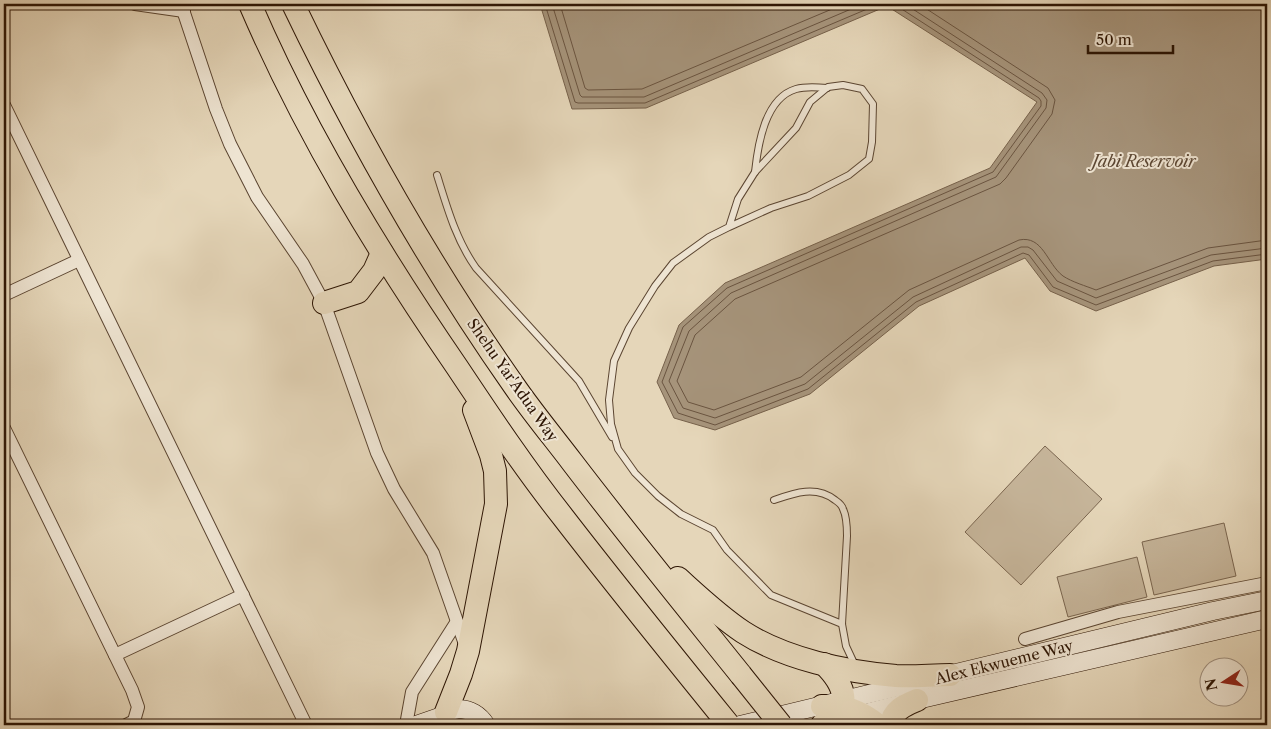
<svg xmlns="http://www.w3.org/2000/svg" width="1271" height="729" font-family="'Libre Caslon Text',serif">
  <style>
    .green { fill: #c6b59a; stroke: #7a654f }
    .water { fill: #a6947b; stroke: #76614b }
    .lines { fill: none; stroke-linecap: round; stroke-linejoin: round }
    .shore { stroke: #6a5440; stroke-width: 1 }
    .lane-casing { stroke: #5b4531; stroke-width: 8 }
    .street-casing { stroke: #5b4531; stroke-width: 14 }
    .secondary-casing { stroke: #2d1504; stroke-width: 19 }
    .highway-casing { stroke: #2d1504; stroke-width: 24 }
    .lane { stroke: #eee4d2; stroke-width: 6 }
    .street { stroke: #eee4d2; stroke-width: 12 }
    .secondary { stroke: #eee4d2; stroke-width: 18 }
    .highway { stroke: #e5d6b9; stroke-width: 22 }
    .highway-bridge-casing { stroke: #2d1504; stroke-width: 24; stroke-linecap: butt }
    .highway-bridge { stroke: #e5d6b9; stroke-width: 22 }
    .labels { text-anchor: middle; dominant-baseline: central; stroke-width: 4; stroke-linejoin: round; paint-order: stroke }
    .street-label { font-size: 15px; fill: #2d1504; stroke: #eee4d2 }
    .water-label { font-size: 16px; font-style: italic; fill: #5d4834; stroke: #eee4d2 }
  </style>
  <rect width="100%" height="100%" fill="#e5d6b9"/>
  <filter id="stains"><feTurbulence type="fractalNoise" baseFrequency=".004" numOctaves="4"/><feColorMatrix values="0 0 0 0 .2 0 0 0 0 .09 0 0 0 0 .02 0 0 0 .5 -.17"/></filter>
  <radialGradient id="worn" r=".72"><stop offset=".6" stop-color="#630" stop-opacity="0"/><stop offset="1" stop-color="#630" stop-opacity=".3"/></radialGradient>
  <g class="green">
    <path d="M1045,446L1102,499L1021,585L965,532Z"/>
    <path d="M1224,523L1236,576L1154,595L1142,542Z"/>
    <path d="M1137,557L1147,597L1068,617L1057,577Z"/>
  </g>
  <path class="water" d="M540,4H1267V259L1214,266L1096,311L1050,291L1025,258L919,306L810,394L715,430L674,418L657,382L679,325L725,283L990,168L1037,102L887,6L646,108L572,109Z"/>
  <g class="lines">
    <g class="shore">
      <path d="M545,4L575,102L578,103H645L879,4"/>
      <path d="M552,4L580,95L582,97H644L863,4"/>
      <path d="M560,4L585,88L588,90L642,89L844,4"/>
      <path d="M894,4L1039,98L1041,101V106L993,172L727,288L683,327L662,382L678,413L715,425L808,389L916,302L1023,253L1029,255L1053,287L1096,305L1213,261L1267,254"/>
      <path d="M905,4L1042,93L1047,100L1046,108L996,177L731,293L689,331L669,381L683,408L715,418L805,384L913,297L1021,247H1028L1033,250L1057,281L1096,298L1211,255L1267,248"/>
      <path d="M919,4L1048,88L1055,100L1052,114L1006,178L1000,184L735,299L695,335L677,381L688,402L714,410L801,377L909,290L1019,240C1043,235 1047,264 1063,276C1072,282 1086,286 1096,290L1208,248L1267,240"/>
    </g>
    <defs>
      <g id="lane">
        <path d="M755,172C758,144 765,98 796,89C806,86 817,87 827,88"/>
        <path d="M437,175C447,207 456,240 476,268L579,381L612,437"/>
        <path d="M729,227L738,199L755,172L796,128L810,102L828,87L843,85L862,89L873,104L872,142L869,159L849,175L808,196L771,208L729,227L709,237L673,263L655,286L629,328L614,361L609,400L611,424L618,449L635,473L658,496L681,514L713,530L727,550L771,595L842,624"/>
        <path d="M774,500C794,493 816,485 835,500C838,502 842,505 843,509C847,517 847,528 847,536L842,624L846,646L853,661V666"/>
      </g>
      <g id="street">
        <path d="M135,4L184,11"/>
        <path d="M181,4L216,109L230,144L257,197L303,264L324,303L377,453L394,489L433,553L466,647"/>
        <path d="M4,105L306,725"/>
        <path d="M4,295L79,260"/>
        <path d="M4,428L132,690L138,707L134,721L126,725"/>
        <path d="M1025,639L1118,612L1267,583"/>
        <path d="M115,655L243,595"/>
        <path d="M406,725L412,692L456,623"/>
      </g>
      <g id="secondary">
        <path d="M854,716L917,700L1267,619"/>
        <path d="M416,725L442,716"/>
        <path d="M435,725C447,704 473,704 486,725"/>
        <path d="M740,725L1213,611L1267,600"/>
      </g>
      <g id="highway">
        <path d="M250,4C305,132 378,252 457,367C491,418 525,469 563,517C617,587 673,656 729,725"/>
        <path d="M293,4C357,137 430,266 515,387C533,413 553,437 572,462C627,534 684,604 741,675"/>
        <path d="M324,303L358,292L374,271L382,253"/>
        <path d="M678,578C699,597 719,616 743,632C785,659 846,672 896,676C914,677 932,675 950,675"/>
        <path d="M822,706C845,705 861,711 878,725"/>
        <path d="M446,712L461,674L468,651L496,504L495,471L491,455L474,410"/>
        <path d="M822,725C855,710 845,685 824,664"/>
        <path d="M891,725C892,710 905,705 917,700"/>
      </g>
    </defs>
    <use href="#lane" class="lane-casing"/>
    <use href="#street" class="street-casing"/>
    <use href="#secondary" class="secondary-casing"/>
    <use href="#highway" class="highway-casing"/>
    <use href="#lane" class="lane"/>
    <use href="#street" class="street"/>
    <use href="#secondary" class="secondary"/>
    <use href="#highway" class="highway"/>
    <defs>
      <path id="highway-bridge" d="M741,675L781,725"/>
    </defs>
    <use href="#highway-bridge" class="highway-bridge-casing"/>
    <use href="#highway-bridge" class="highway-bridge"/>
  </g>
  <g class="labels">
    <g class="street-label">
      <text transform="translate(513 380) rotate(55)">Shehu Yar'Adua Way</text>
      <text transform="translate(1004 662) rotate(-14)">Alex Ekwueme Way</text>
    </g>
    <g class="water-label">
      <text x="1144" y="161">Jabi Reservoir</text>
    </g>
  </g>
  <rect width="1271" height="729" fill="none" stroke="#e5d6b9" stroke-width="20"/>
  <rect x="5" y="5" width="1261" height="719" fill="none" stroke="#2d1504" stroke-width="2.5"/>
  <rect x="10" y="10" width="1251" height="709" fill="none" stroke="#2d1504"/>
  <g transform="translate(1224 682) rotate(258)"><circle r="24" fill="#eee4d2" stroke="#a19180"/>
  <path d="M0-4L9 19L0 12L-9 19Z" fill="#8f2418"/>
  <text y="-8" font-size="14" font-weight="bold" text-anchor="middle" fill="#2d1504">N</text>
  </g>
  <path d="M1088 45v8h85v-8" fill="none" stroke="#2d1504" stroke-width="2.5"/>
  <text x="1096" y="45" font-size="15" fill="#2d1504" stroke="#eee4d2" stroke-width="4" paint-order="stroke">50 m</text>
  <rect width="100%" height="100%" filter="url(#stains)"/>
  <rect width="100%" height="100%" fill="url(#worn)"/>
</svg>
